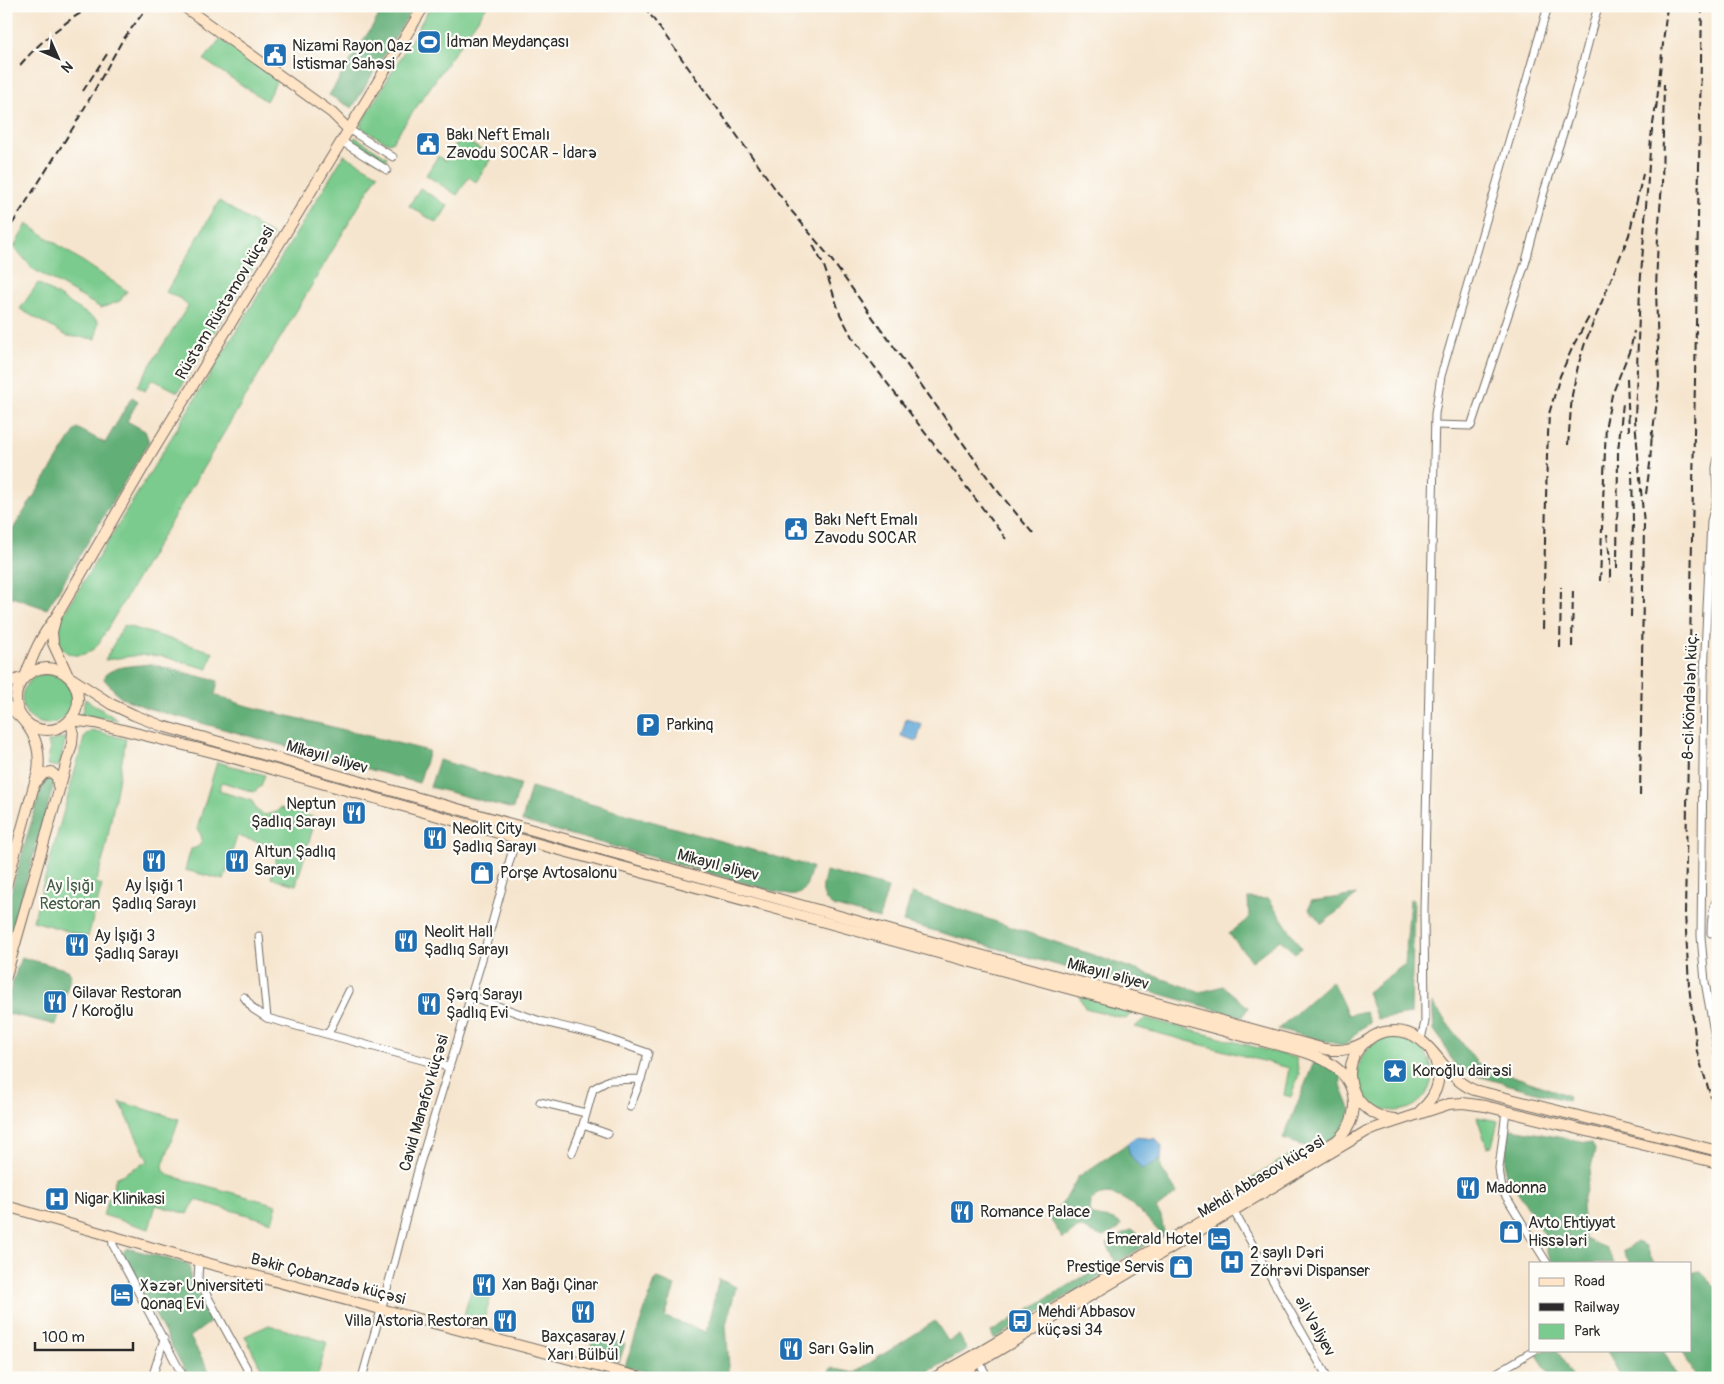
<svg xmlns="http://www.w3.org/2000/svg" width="1724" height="1384" font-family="Pangolin,sans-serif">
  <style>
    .green { fill: #7acb8d; stroke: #527b5c }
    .forest { fill: #63af78; stroke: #476d52 }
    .water { fill: #63a9d9; stroke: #476a82 }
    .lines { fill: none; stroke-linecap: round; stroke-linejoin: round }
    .street-casing { stroke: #726c64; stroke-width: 9 }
    .secondary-casing { stroke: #726c64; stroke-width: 12 }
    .street { stroke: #fff; stroke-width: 7 }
    .secondary { stroke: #ffe4c6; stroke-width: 10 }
    .rail { stroke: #2b2b2b; stroke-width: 2; stroke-dasharray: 8 4; stroke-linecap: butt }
    .labels { text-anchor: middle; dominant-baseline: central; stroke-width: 4.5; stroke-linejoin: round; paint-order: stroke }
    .poi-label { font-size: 16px; fill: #2b2b2b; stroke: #fdfcf7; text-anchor: start }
    .street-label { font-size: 16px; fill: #2b2b2b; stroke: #fdfcf7 }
    .park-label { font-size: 16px; fill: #435b48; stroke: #fdfcf7 }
  </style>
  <rect width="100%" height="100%" fill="#fdfcf7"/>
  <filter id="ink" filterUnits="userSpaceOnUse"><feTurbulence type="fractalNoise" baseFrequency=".02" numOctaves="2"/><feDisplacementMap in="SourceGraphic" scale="10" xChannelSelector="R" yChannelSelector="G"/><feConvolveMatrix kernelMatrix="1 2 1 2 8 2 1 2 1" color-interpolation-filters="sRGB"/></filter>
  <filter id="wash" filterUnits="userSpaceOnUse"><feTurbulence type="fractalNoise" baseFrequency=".0096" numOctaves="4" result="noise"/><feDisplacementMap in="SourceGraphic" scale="20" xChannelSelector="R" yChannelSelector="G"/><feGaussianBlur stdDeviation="1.12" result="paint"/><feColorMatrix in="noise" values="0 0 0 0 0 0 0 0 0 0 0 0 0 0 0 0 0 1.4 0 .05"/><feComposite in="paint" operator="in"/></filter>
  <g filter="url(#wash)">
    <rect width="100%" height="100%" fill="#f6e5ce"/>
    <g class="green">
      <path d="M431,6H487L392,142L388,143L361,128V124Z"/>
      <path d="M220,39L277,80L266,101L204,60Z"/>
      <path d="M355,137L387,157L383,164L351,145Z"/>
      <path d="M461,137L492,157L476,182L469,177L457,195L426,175L438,156L446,161Z"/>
      <path d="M344,155L378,174L97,646C86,657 67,660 60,644C57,637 59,627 60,620Z"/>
      <path d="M420,188L448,206L437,223L409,206Z"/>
      <path d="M219,201L273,235L178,392L152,379L145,391L137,386L188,306L181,299L166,292Z"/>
      <path d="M27,224L127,291L120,301L101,308L33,269L14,247Z"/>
      <path d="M38,283L98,321L96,339L67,336L20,309Z"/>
      <path d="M124,625L213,652L208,669L161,656L139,655L105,660Z"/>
      <circle cx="47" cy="699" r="25"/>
      <path d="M85,699L118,720L80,715L83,710Z"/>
      <path d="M92,730L126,739L105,852L96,883L102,885L88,937L33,921L85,735Z"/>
      <path d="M66,737L59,767L47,765L50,750L48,742Z"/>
      <path d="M217,762L265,775L261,786L254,792L222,782L219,791L252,801L256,810L265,815L276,812L280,808L316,818L296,885L271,878L279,848L237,836L224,880L185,870L191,849C203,847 205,838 197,829Z"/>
      <path d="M1079,996L1134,1011L1126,1019L1085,1008Z"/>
      <path d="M1145,1018L1296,1058L1299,1074L1291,1097L1284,1095L1289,1068L1135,1027Z"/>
      <circle cx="1395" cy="1074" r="37"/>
      <path d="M120,1102L179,1119L163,1165L164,1171L171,1176L277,1205L272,1222L196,1200L187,1214L156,1205L149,1229L103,1215L116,1178L148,1161Z"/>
      <path d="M1477,1117L1498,1121L1492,1146L1487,1147Z"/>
      <path d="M1289,1155L1301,1159L1248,1190L1253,1178Z"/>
      <path d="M471,1290L491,1296L484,1320L464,1315Z"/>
      <path d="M269,1325L327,1342L317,1378H266L245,1336Z"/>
    </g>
    <g class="forest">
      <path d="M385,6H414L352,108L329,95Z"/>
      <path d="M132,397L138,401L127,421L145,431L149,442L47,609L6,595V540L77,428L105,443Z"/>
      <path d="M150,664L218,681L215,695L244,705L429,751L419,783L147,708L120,697L104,679L105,675C116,665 135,666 150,664Z"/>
      <path d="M439,760L520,784L513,809L430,787Z"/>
      <path d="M47,778L53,779L54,784L6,951V909L43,782Z"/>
      <path d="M531,787L812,867C808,880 806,898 788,895L522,821Z"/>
      <path d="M826,871L888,888L879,919L833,906C818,896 823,886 826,871Z"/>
      <path d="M912,893L1201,992L1223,986L1248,1007L1243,1017L903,922Z"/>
      <path d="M1357,895L1322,924L1309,909L1311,901Z"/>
      <path d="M1248,898L1269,899L1301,948L1295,953L1280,940L1252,961L1229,934L1249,918Z"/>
      <path d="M1410,899L1414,900L1411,1014L1377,1019L1367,992L1405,964Z"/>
      <path d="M21,957L68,970L71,975L56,1025L6,1013V1003Z"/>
      <path d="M1332,981L1348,1015L1365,1011L1370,1023L1360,1029L1345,1046L1278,1029Z"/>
      <path d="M1432,1003L1477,1063L1569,1096L1568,1101L1463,1072L1454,1064L1442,1041L1434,1030Z"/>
      <path d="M1314,1062L1322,1063L1341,1075V1086L1351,1111L1343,1132L1317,1150L1283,1139Z"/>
      <path d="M1512,1129L1592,1143L1595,1150L1582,1206L1585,1239L1606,1248L1614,1263H1553L1545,1249L1551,1245L1516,1189L1505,1187L1507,1133Z"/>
      <path d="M1127,1144L1130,1155L1142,1170L1161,1159V1168L1177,1193L1156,1209L1161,1216L1165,1238C1150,1223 1125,1189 1101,1195C1098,1195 1094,1199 1091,1200L1090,1214C1103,1220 1110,1216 1121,1224L1119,1229L1103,1237L1079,1227L1063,1239L1049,1217L1065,1200L1078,1177Z"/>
      <path d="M1132,1229L1149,1243L1116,1263L1107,1244Z"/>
      <path d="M1637,1242L1646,1246L1654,1263H1630L1623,1251Z"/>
      <path d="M127,1248L190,1265V1277L213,1320L190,1337L213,1378H189L122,1253Z"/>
      <path d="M1101,1266L1105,1274L994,1339L991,1332Z"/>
      <path d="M1700,1271L1718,1289V1378H1697L1681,1350H1690V1273Z"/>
      <path d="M656,1278L675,1286L665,1317L706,1332L719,1279L736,1287L726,1325L729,1367L726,1378H667L625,1366Z"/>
      <path d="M935,1321L948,1341L959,1335L967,1350L917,1378H827L831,1368L854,1373Z"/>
      <path d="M594,1334L625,1344L619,1362L589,1352Z"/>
      <path d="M1544,1350H1557L1573,1378H1565L1564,1375L1552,1378L1537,1355Z"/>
      <path d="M1605,1350H1663L1678,1378H1621Z"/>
    </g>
    <g class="water">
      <path d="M906,719L922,724L917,741L901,736Z"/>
      <path d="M1135,1137L1156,1139L1162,1147L1161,1159L1142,1170L1130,1155L1127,1144Z"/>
    </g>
  </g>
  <g filter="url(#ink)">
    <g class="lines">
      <defs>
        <g id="street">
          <path d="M348,129L393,157"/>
          <path d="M341,141L387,170"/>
          <path d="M1435,425L1471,426L1526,261L1543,195L1569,115L1598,6"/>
          <path d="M1718,458L1716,468L1717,499L1711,521L1704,675L1701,936L1705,982L1718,1054"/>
          <path d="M1711,933C1711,920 1712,908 1718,897"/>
          <path d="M259,936L267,1018"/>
          <path d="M470,996L540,1021L594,1034L648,1053L641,1079L609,1080L593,1089L583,1125L572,1153"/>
          <path d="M244,997L253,1009L267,1018L448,1067"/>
          <path d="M328,1034L349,991"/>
          <path d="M1421,1039L1425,1022L1424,910L1435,414L1441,376L1548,6"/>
          <path d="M540,1102L586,1113"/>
          <path d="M630,1107L641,1079"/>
          <path d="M1506,1111L1499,1168L1502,1190L1547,1263"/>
          <path d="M583,1125L608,1134"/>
          <path d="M1233,1210L1328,1378"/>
          <path d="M112,1237L113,1245L184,1378"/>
          <path d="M199,1261L198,1279L252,1378"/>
          <path d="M977,1358L988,1378"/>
          <path d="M152,1378L164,1339"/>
          <path d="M362,1378L395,1260L418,1170L480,966L516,838"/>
          <path d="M1488,1378L1535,1350"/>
        </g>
        <g id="secondary">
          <path d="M183,6L332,113L348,129"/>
          <path d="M56,617L52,632L53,643L68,676L111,704L134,715L162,726L914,937L1325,1049C1342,1052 1353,1049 1368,1040"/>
          <circle cx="47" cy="699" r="31"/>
          <path d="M6,683L25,677C34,652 40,638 56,617L151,454L424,6"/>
          <path d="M6,705C29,722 42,742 38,771L6,886"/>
          <path d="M37,781L43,774L51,772L57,777L58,786"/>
          <path d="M6,976L72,744L73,731L70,720L95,723L212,752L516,838L1254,1039C1291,1049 1353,1055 1354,1104C1354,1120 1348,1131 1336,1141L975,1355L934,1378"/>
          <path d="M1420,1111C1441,1092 1443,1075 1431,1050"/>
          <path d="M1395,1119C1353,1117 1333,1066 1368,1040C1375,1034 1384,1031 1393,1031C1433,1030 1440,1077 1474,1090L1718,1151"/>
          <path d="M6,1206L199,1261L642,1378"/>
          <path d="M952,1378L1367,1131L1449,1104L1463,1103L1485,1106L1718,1163"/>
        </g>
      </defs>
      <use href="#street" class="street-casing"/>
      <use href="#secondary" class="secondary-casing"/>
      <use href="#street" class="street"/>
      <use href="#secondary" class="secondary"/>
      <g class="rail">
        <path d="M644,6L789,208L828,255L996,489L1034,535"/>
        <path d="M1702,6L1685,913L1689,986L1697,1052L1718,1120"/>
        <path d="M20,65C41,41 65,21 93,6"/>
        <path d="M83,91L109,51"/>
        <path d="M1656,110L1667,6"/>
        <path d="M6,234L76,123L122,41L146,9"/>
        <path d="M813,245L824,266L840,314L852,337L1006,539"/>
        <path d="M1627,378L1629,431"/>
        <path d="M1652,438L1659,385L1656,289L1658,236L1662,184L1664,84"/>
        <path d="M1568,445L1572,395L1578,366L1585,343L1629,235L1643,174"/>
        <path d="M1646,494L1650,464L1652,432"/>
        <path d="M1607,534L1610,559V582"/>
        <path d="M1617,568L1618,451L1623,403"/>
        <path d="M1600,581L1606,424L1612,395L1631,347L1634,331"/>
        <path d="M1631,617L1633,521L1632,471"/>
        <path d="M1543,629L1547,455L1549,414L1560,376L1574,344L1589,317"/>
        <path d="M1572,647L1573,587"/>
        <path d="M1560,648L1561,587"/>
        <path d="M1640,796L1644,525L1635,420L1640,289L1651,137L1656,105"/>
      </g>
    </g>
  </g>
  <defs>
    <symbol id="stadium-square" viewBox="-11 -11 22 22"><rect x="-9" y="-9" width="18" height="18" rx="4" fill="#1f6fb2" stroke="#fdfcf7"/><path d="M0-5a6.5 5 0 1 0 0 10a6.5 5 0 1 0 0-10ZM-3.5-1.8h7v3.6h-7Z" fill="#fff"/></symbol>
    <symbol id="civic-square" viewBox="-11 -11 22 22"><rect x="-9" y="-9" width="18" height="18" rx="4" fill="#1f6fb2" stroke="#fdfcf7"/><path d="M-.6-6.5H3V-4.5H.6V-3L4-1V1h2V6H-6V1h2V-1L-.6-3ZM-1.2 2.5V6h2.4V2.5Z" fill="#fff"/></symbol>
    <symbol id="parking-square" viewBox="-11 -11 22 22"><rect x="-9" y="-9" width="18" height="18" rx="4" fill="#1f6fb2" stroke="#fdfcf7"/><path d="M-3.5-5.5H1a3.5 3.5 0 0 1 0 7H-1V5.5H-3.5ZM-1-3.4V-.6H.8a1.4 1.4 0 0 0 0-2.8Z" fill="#fff"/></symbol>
    <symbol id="restaurant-square" viewBox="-11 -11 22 22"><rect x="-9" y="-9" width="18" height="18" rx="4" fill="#1f6fb2" stroke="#fdfcf7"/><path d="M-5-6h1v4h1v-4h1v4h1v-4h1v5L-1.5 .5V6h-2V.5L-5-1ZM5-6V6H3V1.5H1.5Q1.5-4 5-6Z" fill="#fff"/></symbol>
    <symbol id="shop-square" viewBox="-11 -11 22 22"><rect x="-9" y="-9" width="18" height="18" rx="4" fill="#1f6fb2" stroke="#fdfcf7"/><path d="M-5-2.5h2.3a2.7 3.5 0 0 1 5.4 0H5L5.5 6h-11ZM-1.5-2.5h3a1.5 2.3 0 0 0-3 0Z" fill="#fff"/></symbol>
    <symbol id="sight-square" viewBox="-11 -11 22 22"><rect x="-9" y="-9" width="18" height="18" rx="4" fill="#1f6fb2" stroke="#fdfcf7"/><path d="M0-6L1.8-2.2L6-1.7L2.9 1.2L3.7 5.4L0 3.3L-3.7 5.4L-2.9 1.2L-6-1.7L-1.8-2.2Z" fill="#fff"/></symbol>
    <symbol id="hospital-square" viewBox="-11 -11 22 22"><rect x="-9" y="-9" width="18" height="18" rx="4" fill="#1f6fb2" stroke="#fdfcf7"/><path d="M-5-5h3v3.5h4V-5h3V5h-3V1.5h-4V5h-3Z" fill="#fff"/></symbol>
    <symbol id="hotel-square" viewBox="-11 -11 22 22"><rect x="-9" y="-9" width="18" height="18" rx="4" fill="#1f6fb2" stroke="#fdfcf7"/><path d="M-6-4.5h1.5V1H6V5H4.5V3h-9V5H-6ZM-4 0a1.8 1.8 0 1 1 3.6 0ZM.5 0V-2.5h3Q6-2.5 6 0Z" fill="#fff"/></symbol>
    <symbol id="bus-square" viewBox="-11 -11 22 22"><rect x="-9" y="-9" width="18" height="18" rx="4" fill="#1f6fb2" stroke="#fdfcf7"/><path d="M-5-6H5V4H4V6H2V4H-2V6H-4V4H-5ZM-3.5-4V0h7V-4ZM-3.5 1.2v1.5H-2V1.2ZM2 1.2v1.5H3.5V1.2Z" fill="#fff"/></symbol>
  </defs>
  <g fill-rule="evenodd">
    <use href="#stadium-square" x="415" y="28" width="28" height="28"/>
    <use href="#civic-square" x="261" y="41" width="28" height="28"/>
    <use href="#civic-square" x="414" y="130" width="28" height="28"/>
    <use href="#civic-square" x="782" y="515" width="28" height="28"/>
    <use href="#parking-square" x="634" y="711" width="28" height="28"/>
    <use href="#restaurant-square" x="340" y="799" width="28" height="28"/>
    <use href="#restaurant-square" x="421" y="824" width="28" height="28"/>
    <use href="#restaurant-square" x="140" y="847" width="28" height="28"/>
    <use href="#restaurant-square" x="223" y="847" width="28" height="28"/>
    <use href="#shop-square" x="468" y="859" width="28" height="28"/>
    <use href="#restaurant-square" x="392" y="927" width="28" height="28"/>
    <use href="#restaurant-square" x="63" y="931" width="28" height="28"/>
    <use href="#restaurant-square" x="41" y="988" width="28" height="28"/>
    <use href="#restaurant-square" x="415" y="990" width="28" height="28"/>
    <use href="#sight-square" x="1381" y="1057" width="28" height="28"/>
    <use href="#restaurant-square" x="1454" y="1174" width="28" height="28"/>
    <use href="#hospital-square" x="43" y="1185" width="28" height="28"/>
    <use href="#restaurant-square" x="948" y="1198" width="28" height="28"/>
    <use href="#shop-square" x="1497" y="1218" width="28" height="28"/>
    <use href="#hotel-square" x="1205" y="1225" width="28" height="28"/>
    <use href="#hospital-square" x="1218" y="1248" width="28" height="28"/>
    <use href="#shop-square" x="1167" y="1253" width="28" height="28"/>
    <use href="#restaurant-square" x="470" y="1271" width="28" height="28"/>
    <use href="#hotel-square" x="108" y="1281" width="28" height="28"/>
    <use href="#restaurant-square" x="569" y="1298" width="28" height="28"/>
    <use href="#restaurant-square" x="491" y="1307" width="28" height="28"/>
    <use href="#bus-square" x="1006" y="1307" width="28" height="28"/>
    <use href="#restaurant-square" x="777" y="1335" width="28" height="28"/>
  </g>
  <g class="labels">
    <g class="poi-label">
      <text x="446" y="42">İdman Meydançası</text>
      <text x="292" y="46">Nizami Rayon Qaz<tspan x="292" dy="18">İstismar Sahəsi</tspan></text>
      <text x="446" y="135">Bakı Neft Emalı<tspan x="446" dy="18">Zavodu SOCAR - İdarə</tspan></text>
      <text x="814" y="520">Bakı Neft Emalı<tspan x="814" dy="18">Zavodu SOCAR</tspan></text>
      <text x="666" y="725">Parkinq</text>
      <text x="336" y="804" text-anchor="end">Neptun<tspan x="336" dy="18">Şadlıq Sarayı</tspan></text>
      <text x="452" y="829">Neolit City<tspan x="452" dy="18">Şadlıq Sarayı</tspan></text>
      <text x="254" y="852">Altun Şadlıq<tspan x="254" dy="18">Sarayı</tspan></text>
      <text x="500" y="873">Porşe Avtosalonu</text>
      <text x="154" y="886" text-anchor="middle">Ay İşığı 1<tspan x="154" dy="18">Şadlıq Sarayı</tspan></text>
      <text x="424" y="932">Neolit Hall<tspan x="424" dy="18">Şadlıq Sarayı</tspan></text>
      <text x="94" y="936">Ay İşığı 3<tspan x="94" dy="18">Şadlıq Sarayı</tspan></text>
      <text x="72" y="993">Gilavar Restoran<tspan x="72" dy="18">/ Koroğlu</tspan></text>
      <text x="446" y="995">Şərq Sarayı<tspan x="446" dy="18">Şadlıq Evi</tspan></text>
      <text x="1412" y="1071">Koroğlu dairəsi</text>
      <text x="1486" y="1188">Madonna</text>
      <text x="74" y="1199">Nigar Klinikasi</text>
      <text x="980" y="1212">Romance Palace</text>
      <text x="1528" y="1223">Avto Ehtiyyat<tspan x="1528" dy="18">Hissәlәri</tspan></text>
      <text x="1202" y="1239" text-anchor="end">Emerald Hotel</text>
      <text x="1250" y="1253">2 saylı Dəri<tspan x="1250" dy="18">Zöhrəvi Dispanser</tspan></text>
      <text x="1164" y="1267" text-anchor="end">Prestige Servis</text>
      <text x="502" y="1285">Xan Bağı Çinar</text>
      <text x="140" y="1286">Xəzər Universiteti<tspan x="140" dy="18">Qonaq Evi</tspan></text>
      <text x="1038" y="1312">Mehdi Abbasov<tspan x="1038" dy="18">küçəsi 34</tspan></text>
      <text x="488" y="1321" text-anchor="end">Villa Astoria Restoran</text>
      <text x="583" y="1337" text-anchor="middle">Baxçasaray /<tspan x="583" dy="18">Xarı Bülbül</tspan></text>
      <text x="808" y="1349">Sarı Gəlin</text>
    </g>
    <g class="street-label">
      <text transform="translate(225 303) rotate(-59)">Rüstəm Rüstəmov küçəsi</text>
      <text transform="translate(1690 696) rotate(-88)">8-ci Köndələn küç.</text>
      <text transform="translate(327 757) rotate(16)">Mikayıl Əliyev</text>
      <text transform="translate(718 865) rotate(15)">Mikayıl Əliyev</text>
      <text transform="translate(1108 974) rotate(15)">Mikayıl Əliyev</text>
      <text transform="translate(424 1103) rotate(-74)">Cavid Manafov küçəsi</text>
      <text transform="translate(1261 1177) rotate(-31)">Mehdi Abbasov küçəsi</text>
      <text transform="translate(328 1279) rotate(15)">Bəkir Çobanzadə küçəsi</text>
      <text transform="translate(1315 1326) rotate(61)">Əli Vəliyev</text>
    </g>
    <g class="park-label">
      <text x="70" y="886">Ay İşığı<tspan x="70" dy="18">Restoran</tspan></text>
    </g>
  </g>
  <rect width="1724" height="1384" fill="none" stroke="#fdfcf7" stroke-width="25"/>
  <rect x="1529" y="1262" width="162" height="90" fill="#fdfcf7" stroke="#a9a8a5"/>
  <rect x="1539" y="1278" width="25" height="8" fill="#ffe4c6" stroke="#a9a8a5"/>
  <text x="1574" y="1286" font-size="15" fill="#2b2b2b">Road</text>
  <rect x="1539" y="1303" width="25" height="8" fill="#2b2b2b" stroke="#a9a8a5"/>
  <text x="1574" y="1312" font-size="15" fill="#2b2b2b">Railway</text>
  <rect x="1539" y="1324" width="25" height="15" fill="#7acb8d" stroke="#a9a8a5"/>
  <text x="1574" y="1336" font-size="15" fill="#2b2b2b">Park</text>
  <g transform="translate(58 58) rotate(135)" stroke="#fdfcf7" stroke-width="4" paint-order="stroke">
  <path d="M0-4L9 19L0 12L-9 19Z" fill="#2b2b2b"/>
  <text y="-8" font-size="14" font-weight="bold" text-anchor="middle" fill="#2b2b2b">N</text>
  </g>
  <path d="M35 1342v8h98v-8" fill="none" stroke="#2b2b2b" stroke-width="2.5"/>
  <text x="42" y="1342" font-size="15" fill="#2b2b2b" stroke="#fdfcf7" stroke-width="4" paint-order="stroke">100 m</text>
</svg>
